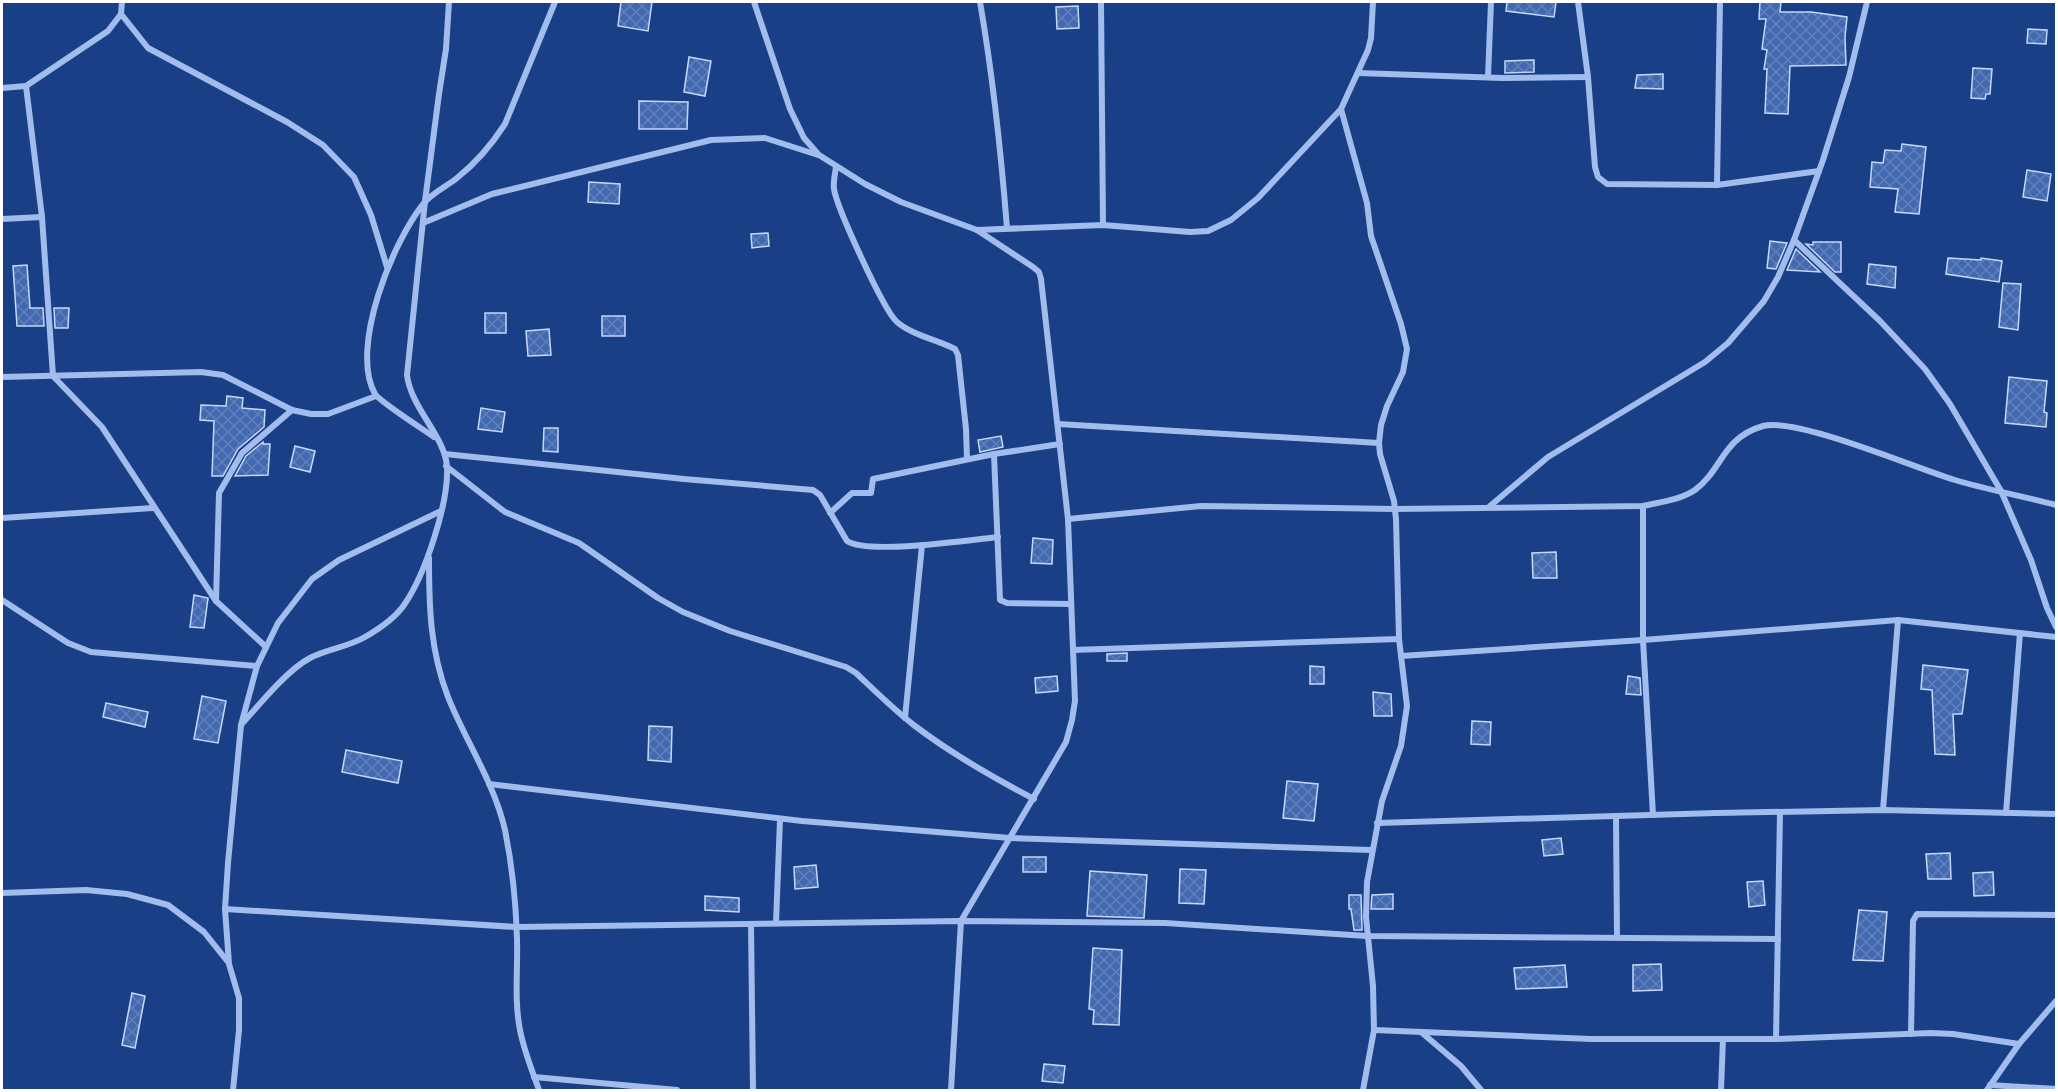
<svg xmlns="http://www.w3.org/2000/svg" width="2058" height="1092" font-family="Roboto,sans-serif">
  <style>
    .building { fill: url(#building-cross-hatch); stroke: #c6d8f9; stroke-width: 1.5 }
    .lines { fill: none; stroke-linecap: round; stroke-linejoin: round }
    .street { stroke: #a1bced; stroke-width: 6 }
  </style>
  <defs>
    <pattern id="building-cross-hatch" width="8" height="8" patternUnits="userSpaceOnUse" patternTransform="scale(1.5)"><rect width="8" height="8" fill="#4269b0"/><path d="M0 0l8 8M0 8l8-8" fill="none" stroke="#5e80bc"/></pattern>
  </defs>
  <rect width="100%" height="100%" fill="#193f87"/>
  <g class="building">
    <path d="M621,2H652L648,31L618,26Z"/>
    <path d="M1507,2H1556L1554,17L1506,11Z"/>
    <path d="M1760,2H1781L1780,12H1811L1847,17L1845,37L1846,65L1790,66L1788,114L1765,113L1767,69H1764L1767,50L1762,49L1766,19H1759Z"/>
    <path d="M1078,6L1079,28L1057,29L1056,7Z"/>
    <path d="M2028,29L2047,30L2046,44L2027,43Z"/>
    <path d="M689,57L711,61L705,96L684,92Z"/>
    <path d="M1534,60V72L1505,73V61Z"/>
    <path d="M1973,68L1992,69L1990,94H1986L1985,99L1971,98Z"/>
    <path d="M1663,74V89L1635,88L1637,75Z"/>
    <path d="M639,101L688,102L687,129H639Z"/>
    <path d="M1902,144L1926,147L1919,214L1895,212L1898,189L1870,187L1872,162L1883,163L1885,150L1901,151Z"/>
    <path d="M2027,170L2051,174L2047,201L2023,197Z"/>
    <path d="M589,182L620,184L619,204L588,202Z"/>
    <path d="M768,233L769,246L752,248L751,234Z"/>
    <path d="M1770,241L1787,243L1776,269L1767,268Z"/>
    <path d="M1813,242H1841V272H1835L1806,244L1813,245Z"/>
    <path d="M1796,249L1820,272L1787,270Z"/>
    <path d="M1948,258L1981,260V258L2002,261L1999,282L1946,274Z"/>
    <path d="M1869,264L1896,267L1895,288L1867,284Z"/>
    <path d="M27,265L30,308H43L44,326H17L13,266Z"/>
    <path d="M2003,283L2021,284L2018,330L1999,327Z"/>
    <path d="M54,308H69L68,328H55Z"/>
    <rect x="485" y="313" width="21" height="20"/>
    <rect x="602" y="316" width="23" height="20"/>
    <path d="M549,329L551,355L528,356L526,331Z"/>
    <path d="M2009,377L2047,381L2044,412L2047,413L2046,427L2005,423Z"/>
    <path d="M227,396L243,398L242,408L265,410L264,427L238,449L223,476H212L214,421L200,420L201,405L226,406Z"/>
    <path d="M481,408L505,412L502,432L478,429Z"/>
    <path d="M544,428H558V452L543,451Z"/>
    <path d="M1001,436L1003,447L980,452L978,440Z"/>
    <path d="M263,442V444H270L268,475L235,476L246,456Z"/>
    <path d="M295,446L315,451L310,472L290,467Z"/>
    <path d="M1033,538L1053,540L1052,564L1031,563Z"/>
    <path d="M1556,552L1557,578H1533L1532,553Z"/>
    <path d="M194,595L208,598L204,628L190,627Z"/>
    <path d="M1127,653V661H1107V654Z"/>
    <path d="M1923,665L1968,670L1962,714H1953L1955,755L1935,754L1932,690L1921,689Z"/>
    <path d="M1310,666L1324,667V684H1310Z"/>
    <path d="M1057,676L1058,691L1036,693L1035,678Z"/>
    <path d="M1628,676L1640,678L1641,695L1626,694Z"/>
    <path d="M1373,692L1391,694L1392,716H1374Z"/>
    <path d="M202,696L226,701L218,743L194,739Z"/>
    <path d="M106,703L148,712L145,727L103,717Z"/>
    <path d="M1472,721L1491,722L1490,745L1471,744Z"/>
    <path d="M649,726L672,727L671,762L648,760Z"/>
    <path d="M346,750L402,761L398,783L342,772Z"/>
    <path d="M1287,781L1318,784L1314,821L1283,818Z"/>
    <path d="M1561,838L1563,854L1544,856L1542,840Z"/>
    <path d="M1950,853L1951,879H1928L1926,854Z"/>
    <rect x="1023" y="857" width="23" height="15"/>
    <path d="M816,865L818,887L795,889L794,867Z"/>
    <path d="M1180,869L1206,870L1204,904L1179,903Z"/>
    <path d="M1090,871L1147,875L1144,918L1087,916Z"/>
    <path d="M1993,872L1994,895L1974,896L1973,873Z"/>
    <path d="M1763,881L1765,905L1749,907L1747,882Z"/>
    <path d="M1393,894V909H1371L1372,895Z"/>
    <path d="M1349,895H1361L1362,930H1354L1351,909H1349Z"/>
    <path d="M705,896L739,898V912L705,910Z"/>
    <path d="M1859,910L1887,912L1883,961L1853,960Z"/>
    <path d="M1093,948L1122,950L1119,1025L1093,1024L1094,1010L1089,1009Z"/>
    <path d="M1661,964L1662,990L1633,991V965Z"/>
    <path d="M1565,965L1567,987L1516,989L1514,968Z"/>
    <path d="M132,993L145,996L135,1048L122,1045Z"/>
    <path d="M1044,1064L1065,1066L1063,1083L1042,1081Z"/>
  </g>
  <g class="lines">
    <g class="street">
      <path d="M754,2L790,109L804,138L819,155L865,184L901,202L977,230L1033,267L1039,272L1041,279L1068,519L1075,701L1072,720L1066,742L961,921L951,1090"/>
      <path d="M980,2C993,77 1001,152 1007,228"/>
      <path d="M1101,2L1103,225"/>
      <path d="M1578,2L1588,77L1595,167L1598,177L1607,184L1717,185L1819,171"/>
      <path d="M121,14L148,48L287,122L323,145L354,177L371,215L387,267"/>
      <path d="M1358,73L1502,78L1588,77"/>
      <path d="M1488,77L1491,2"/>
      <path d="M26,86L42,217L53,376L102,427L216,601L265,646"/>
      <path d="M2,88L26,86L108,31L121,14L122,2"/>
      <path d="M836,167C835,174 833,182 834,189C837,208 884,311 897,322C912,335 938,340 955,349L958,355L966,429L967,459"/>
      <path d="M1717,185L1720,2"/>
      <path d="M2,219L42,217"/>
      <path d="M423,223L492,194L711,140L765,138L818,155"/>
      <path d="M977,230L1103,225L1190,232L1208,231L1231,220L1258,198L1341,109"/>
      <path d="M1794,240L1880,321L1925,369L1950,404L2001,491L2031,560L2047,608L2056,627"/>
      <path d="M2,377L201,372L223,375L292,410L311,414H328L376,396"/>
      <path d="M1058,424L1379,443"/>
      <path d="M434,437C424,430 379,401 375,394C349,348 393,241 424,203C432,193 447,186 457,178C476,163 492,144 505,124L555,2"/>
      <path d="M445,454L684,479L813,490L820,495L847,541C868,555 970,540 998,537"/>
      <path d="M994,454L1000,600L1007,603L1071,604"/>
      <path d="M446,466L505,512L579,543L658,598L683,612L730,631L846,667L856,673C875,691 894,710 915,726C952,754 992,777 1034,799"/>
      <path d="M1490,506L1548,457L1705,362L1728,343L1764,301L1778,277L1794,240L1823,160L1849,77L1867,2"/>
      <path d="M1643,506V640L1653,815"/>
      <path d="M830,513L852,493H871L873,479L994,454L1060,444"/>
      <path d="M2,518L153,508"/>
      <path d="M1068,519L1201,506L1394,509L1643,506C1660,502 1680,500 1695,490C1723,469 1722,438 1763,426C1797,417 1915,468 1955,480C1988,490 2023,496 2056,505"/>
      <path d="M429,558C429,607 430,650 448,697C466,742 494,782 505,830C512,865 516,903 517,939C518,969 514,1000 520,1030C524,1051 532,1070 539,1090"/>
      <path d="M2,600L68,643L91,652L257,666"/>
      <path d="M216,601L219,493L242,453L292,410"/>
      <path d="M1073,650L1399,639"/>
      <path d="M1401,656L1643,640L1898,620L2056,637"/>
      <path d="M905,718L922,545"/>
      <path d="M241,725C259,705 287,670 310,658C327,649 348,647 365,637C379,629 395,618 404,605C425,575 449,503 447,466C444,435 411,408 407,375L425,201L439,94L446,49L449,2"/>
      <path d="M489,784L802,821L1010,838L1371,850"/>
      <path d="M1883,810L1898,620"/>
      <path d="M2006,813L2020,633"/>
      <path d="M1616,816L1617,937"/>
      <path d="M1377,823L1716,813L1883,810L2056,814"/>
      <path d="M2,893L86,890L127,894L168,905L204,932L228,962"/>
      <path d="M225,909L516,927L961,921L1165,923L1367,936L1778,939"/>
      <path d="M776,923L780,819"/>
      <path d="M751,924L753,1090"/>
      <path d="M1374,1030L1591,1039H1776L1931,1033L1953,1034L2019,1044"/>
      <path d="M1421,1032L1461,1066L1481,1090"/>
      <path d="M1911,1034L1913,921L1917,914L2056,915"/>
      <path d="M1776,1039L1780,812"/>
      <path d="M534,1077L677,1090"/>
      <path d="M1990,1085L2056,1089"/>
      <path d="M233,1090L239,1030V998L229,964L225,909L228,863L241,725L257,666L278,623L312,579L339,560L441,511"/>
      <path d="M1363,1090L1374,1030L1373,986L1366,917L1367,882L1382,801L1401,746L1407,706L1399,639L1396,519L1394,501L1380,454L1379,443L1381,425L1387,406L1403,372L1407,349L1401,324L1371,236L1367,203L1341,109L1368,50L1371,38L1373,2"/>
      <path d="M1721,1090L1723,1039"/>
      <path d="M1987,1090L2019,1044L2056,1001"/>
    </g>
  </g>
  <rect width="2058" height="1092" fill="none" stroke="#ffffff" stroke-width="6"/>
</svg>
